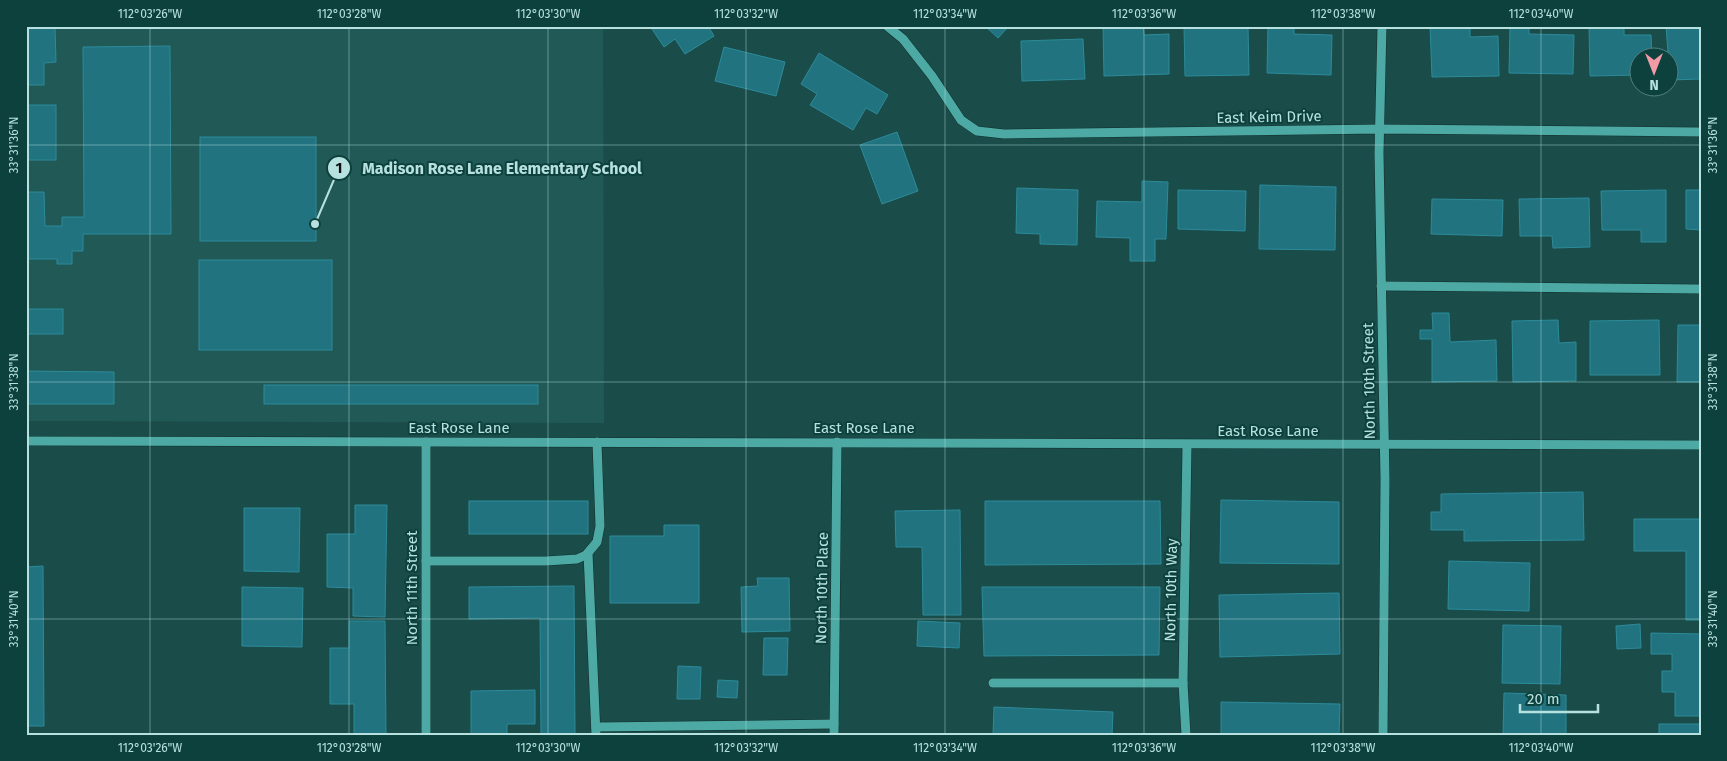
<svg xmlns="http://www.w3.org/2000/svg" width="1727" height="761" font-family="'Fira Sans',sans-serif">
  <style>
    .built { fill: #205956 }
    .building { fill: #217380; stroke: #2d8b9a }
    .lines { fill: none; stroke-linecap: round; stroke-linejoin: round }
    .minor-casing { stroke: #112f2d; stroke-width: 10 }
    .minor { stroke: #4ca9a3; stroke-width: 9 }
    .ticks { fill: none; stroke: #b7e1de; stroke-width: 1; stroke-opacity: 0.45 }
    .labels { text-anchor: middle; dominant-baseline: central; stroke-width: 4; stroke-linejoin: round; paint-order: stroke }
    .street-label { font-size: 15px; fill: #b7e1de; stroke: #0d413e }
    .leader { fill: none; stroke: #b7e1de; stroke-width: 2 }
    .callout-dot { fill: #b7e1de; stroke: #0d413e; stroke-width: 2 }
    .mark-label { font-size: 15px; text-anchor: middle; font-weight: bold; fill: #111 }
    .callout-label { font-size: 16px; text-anchor: middle; font-weight: bold; fill: #b7e1de; stroke: #0d413e; stroke-width: 4; stroke-linejoin: round; paint-order: stroke }
    .neatline { fill: none; stroke: #b7e1de; stroke-width: 2 }
    .ticks-label { font-size: 12px; text-anchor: middle; fill: #b7e1de }
  </style>
  <rect width="100%" height="100%" fill="#1a4c49"/>
  <path class="built" d="M26,26H603L604,423L26,421Z"/>
  <g class="building">
    <path d="M26,26H55L56,62L44,63V85H26Z"/>
    <path d="M650,26H708L714,36L685,54L675,39L664,47Z"/>
    <path d="M985,26H1009L998,38Z"/>
    <path d="M1103,26H1143L1144,35L1169,34V74L1104,76Z"/>
    <path d="M1184,26H1248L1249,75L1185,76Z"/>
    <path d="M1268,26H1294V34L1332,35L1331,75L1267,73Z"/>
    <path d="M1430,26H1470V37L1498,36L1499,76L1432,77Z"/>
    <path d="M1510,26H1529V34L1574,35L1573,74L1509,73Z"/>
    <path d="M1589,26H1624V35H1651L1652,58H1640V75L1590,76Z"/>
    <path d="M1666,26H1701V79L1670,80Z"/>
    <path d="M1083,39L1085,79L1022,81L1021,41Z"/>
    <path d="M170,46L171,234H83V251H72V264H57V259H26V192H44L45,226H62V217H84L83,47Z"/>
    <path d="M724,47L785,62L776,96L715,81Z"/>
    <path d="M819,53L888,95L877,114L866,108L853,130L810,105L817,94L801,84Z"/>
    <rect x="26" y="105" width="30" height="55"/>
    <path d="M897,132L918,191L882,204L860,145Z"/>
    <rect x="200" y="137" width="116" height="104"/>
    <path d="M1142,181L1168,182L1166,239H1155V261H1130V238L1096,237L1097,201L1142,202Z"/>
    <path d="M1260,185L1336,187L1335,250L1259,249Z"/>
    <path d="M1017,188L1078,190L1077,245L1040,244V234L1016,233Z"/>
    <path d="M1178,190L1246,191L1245,231L1178,229Z"/>
    <path d="M1666,190V242H1641V230H1602L1601,191Z"/>
    <path d="M1686,190H1701V230L1686,229Z"/>
    <path d="M1589,198L1590,247L1553,248L1552,236H1520L1519,199Z"/>
    <path d="M1432,199L1503,200L1502,236L1431,234Z"/>
    <rect x="199" y="260" width="133" height="90"/>
    <rect x="26" y="309" width="37" height="25"/>
    <path d="M1432,313H1449L1450,342L1496,340L1497,381L1432,382V339H1420V330H1433Z"/>
    <path d="M1558,320L1559,343L1576,342V381L1513,382L1512,321Z"/>
    <path d="M1659,320L1660,375H1590V321Z"/>
    <path d="M1678,325H1701V382H1677Z"/>
    <path d="M26,371L114,372V404H26Z"/>
    <rect x="264" y="385" width="274" height="19"/>
    <path d="M1583,492L1584,540L1464,541V530H1431V512H1441V494Z"/>
    <path d="M1221,500L1339,502V564L1220,563Z"/>
    <rect x="469" y="501" width="119" height="33"/>
    <path d="M985,501H1160L1161,564L985,565Z"/>
    <path d="M355,505H387L385,617L353,616V588L327,587V534H355Z"/>
    <path d="M244,508H300L299,572L244,571Z"/>
    <path d="M960,510L961,615H923L922,547H896L895,511Z"/>
    <path d="M1634,519H1701V620H1686V551H1634Z"/>
    <path d="M664,525H699V603H610V536H664Z"/>
    <path d="M1449,561L1530,563L1529,611L1448,609Z"/>
    <path d="M43,566L44,726H26V567Z"/>
    <path d="M757,578H789L790,631L742,632L741,587L758,586Z"/>
    <path d="M574,586L575,735H541L540,618L469,619V587Z"/>
    <path d="M242,587L303,588L302,647L242,646Z"/>
    <path d="M982,587H1160L1159,655L984,656Z"/>
    <path d="M1339,593L1340,654L1220,657L1219,595Z"/>
    <path d="M349,621H385L386,735H354V704H330V648H349Z"/>
    <path d="M918,621L960,623L959,648L917,646Z"/>
    <path d="M1640,624L1641,648L1617,649L1616,626Z"/>
    <path d="M1503,625L1561,626L1560,684L1502,683Z"/>
    <path d="M1651,633L1701,634V716H1675V692H1662V671H1672V654H1651Z"/>
    <path d="M764,638H788L787,675H763Z"/>
    <path d="M678,666L701,667L700,699H677Z"/>
    <path d="M718,680L738,681L737,698L717,697Z"/>
    <path d="M535,690V724H507V735H471V691Z"/>
    <path d="M1504,693L1566,695V735H1503Z"/>
    <path d="M1221,702L1340,704L1339,735H1221Z"/>
    <path d="M994,707L1113,712L1112,735H993Z"/>
    <rect x="1659" y="724" width="42" height="11"/>
  </g>
  <g class="lines">
    <defs>
      <g id="minor">
        <path d="M887,26L903,39L932,76L961,120L977,131L1004,134L1379,129L1701,132"/>
        <path d="M1382,26L1379,153L1385,479L1383,735"/>
        <path d="M1381,286L1701,289"/>
        <path d="M26,441L1701,445"/>
        <path d="M588,553L596,735"/>
        <path d="M426,561H546L577,559L586,555L597,542L600,526L597,442"/>
        <path d="M993,683H1183"/>
        <path d="M596,727L834,724"/>
        <path d="M426,735V442"/>
        <path d="M834,735L837,442"/>
        <path d="M1186,735L1183,683L1187,445"/>
      </g>
    </defs>
    <use href="#minor" class="minor-casing"/>
    <use href="#minor" class="minor"/>
  </g>
  <path class="ticks" d="M150,26V735M349,26V735M548,26V735M746,26V735M945,26V735M1144,26V735M1343,26V735M1541,26V735M26,145H1701M26,382H1701M26,619H1701"/>
  <g class="labels">
    <g class="street-label">
      <text transform="translate(1269 117) rotate(-1)">East Keim Drive</text>
      <text transform="translate(1369 381) rotate(-91)">North 10th Street</text>
      <text x="459" y="428">East Rose Lane</text>
      <text x="864" y="428">East Rose Lane</text>
      <text x="1268" y="431">East Rose Lane</text>
      <text transform="translate(412 588) rotate(-90)">North 11th Street</text>
      <text transform="translate(822 588) rotate(-89)">North 10th Place</text>
      <text transform="translate(1171 590) rotate(-89)">North 10th Way</text>
    </g>
  </g>
  <path class="leader" d="M315 224L339 168"/>
  <g class="callout-dot">
    <circle cx="315" cy="224" r="5"/>
    <circle cx="339" cy="168" r="12"/>
  </g>
  <g class="mark-label">
    <text x="339" y="173">1</text>
  </g>
  <g class="callout-label">
    <text x="502" y="174">Madison Rose Lane Elementary School</text>
  </g>
  <rect width="1727" height="761" fill="none" stroke="#0d413e" stroke-width="55"/>
  <g transform="translate(1654 72) rotate(180)"><circle r="24" fill="#0d413e" stroke="#51817e"/>
  <path d="M0-4L9 19L0 12L-9 19Z" fill="#f39aa7"/>
  <text y="-8" font-size="14" font-weight="bold" text-anchor="middle" fill="#b7e1de">N</text>
  </g>
  <path d="M1520 704v8h78v-8" fill="none" stroke="#b7e1de" stroke-width="2.5"/>
  <text x="1527" y="704" font-size="15" fill="#b7e1de" stroke="#0d413e" stroke-width="4" paint-order="stroke">20 m</text>
  <rect x="28" y="28" width="1672" height="706" class="neatline"/>
  <g class="ticks-label">
    <text x="150" y="18">112°03'26"W</text>
    <text x="349" y="18">112°03'28"W</text>
    <text x="548" y="18">112°03'30"W</text>
    <text x="746" y="18">112°03'32"W</text>
    <text x="945" y="18">112°03'34"W</text>
    <text x="1144" y="18">112°03'36"W</text>
    <text x="1343" y="18">112°03'38"W</text>
    <text x="1541" y="18">112°03'40"W</text>
    <text transform="translate(1713 145) rotate(-90)" y="4">33°31'36"N</text>
    <text transform="translate(14 145) rotate(-90)" y="4">33°31'36"N</text>
    <text transform="translate(1713 382) rotate(-90)" y="4">33°31'38"N</text>
    <text transform="translate(14 382) rotate(-90)" y="4">33°31'38"N</text>
    <text transform="translate(1713 619) rotate(-90)" y="4">33°31'40"N</text>
    <text transform="translate(14 619) rotate(-90)" y="4">33°31'40"N</text>
    <text x="150" y="752">112°03'26"W</text>
    <text x="349" y="752">112°03'28"W</text>
    <text x="548" y="752">112°03'30"W</text>
    <text x="746" y="752">112°03'32"W</text>
    <text x="945" y="752">112°03'34"W</text>
    <text x="1144" y="752">112°03'36"W</text>
    <text x="1343" y="752">112°03'38"W</text>
    <text x="1541" y="752">112°03'40"W</text>
  </g>
</svg>
